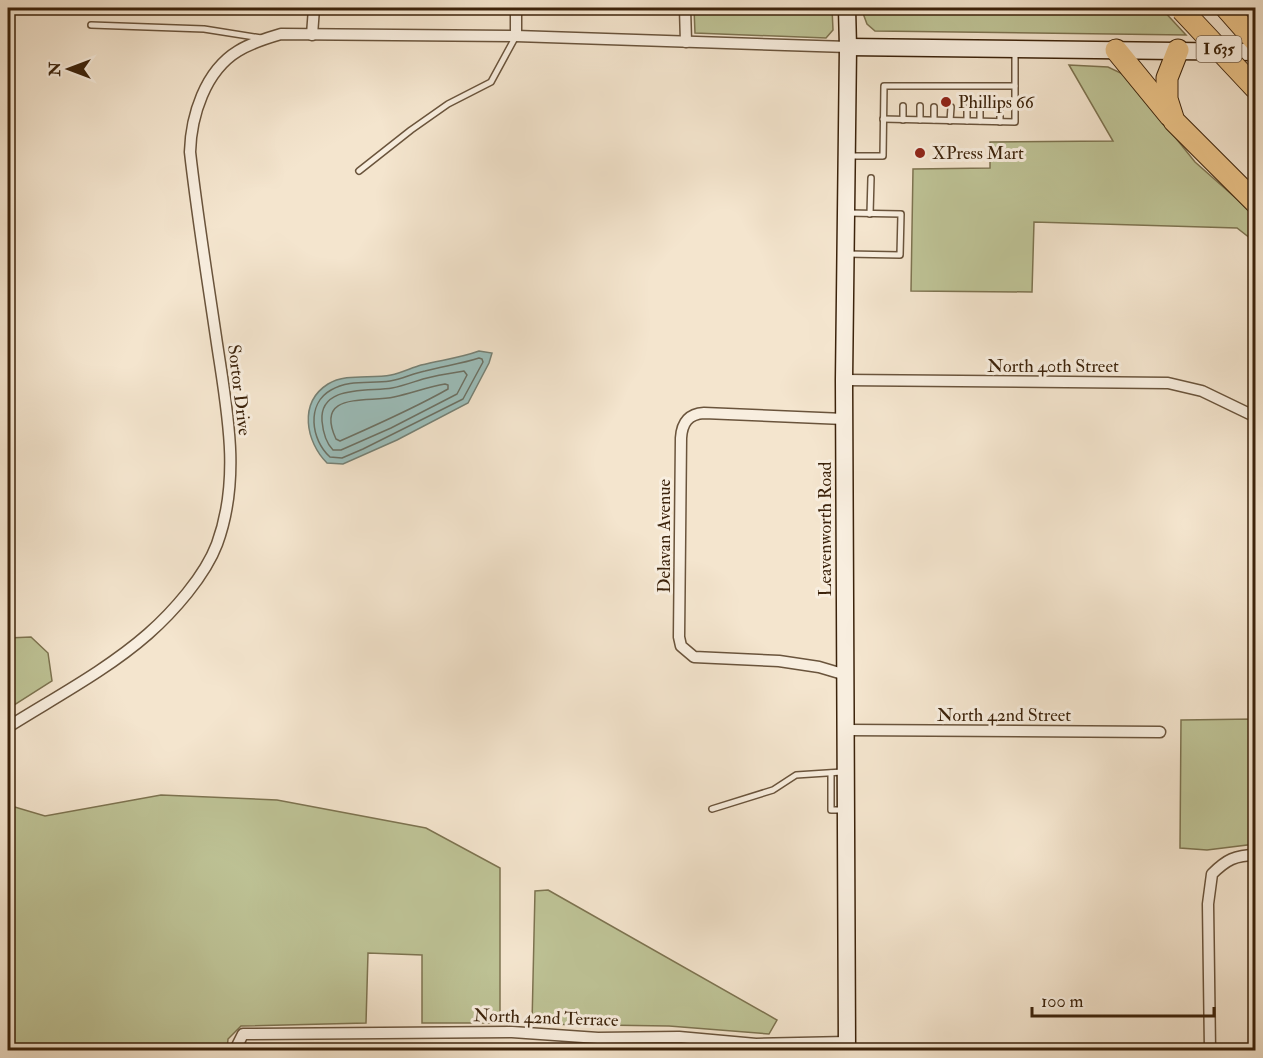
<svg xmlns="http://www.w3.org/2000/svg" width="1263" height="1058" font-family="'IM FELL Double Pica',serif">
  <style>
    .green { fill: #bec396; stroke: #7d7350; stroke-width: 1.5 }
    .water { fill: #9cbfbc; stroke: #768175; stroke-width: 1.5 }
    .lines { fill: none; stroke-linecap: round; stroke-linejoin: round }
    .shore { stroke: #6c7164; stroke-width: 1.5 }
    .lane-casing { stroke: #6a543c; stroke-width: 8 }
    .street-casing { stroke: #6a543c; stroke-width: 13 }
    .secondary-casing { stroke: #3c230b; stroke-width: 19 }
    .highway-casing { stroke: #3c230b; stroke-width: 23 }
    .lane { stroke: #f8eedf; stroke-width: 5 }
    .street { stroke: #f8eedf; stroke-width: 10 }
    .secondary { stroke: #f8eedf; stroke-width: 16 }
    .highway { stroke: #eac287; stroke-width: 21 }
    .highway-bridge-casing { stroke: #3c230b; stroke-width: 23; stroke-linecap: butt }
    .highway-bridge { stroke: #eac287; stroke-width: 21 }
    .poi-dot { fill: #8f2418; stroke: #f8eedf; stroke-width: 2 }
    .labels { text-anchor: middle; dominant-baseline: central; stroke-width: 6; stroke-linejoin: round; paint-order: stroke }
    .shield { fill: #f8eedf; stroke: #74604b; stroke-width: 1.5 }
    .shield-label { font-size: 16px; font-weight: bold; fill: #3c230b }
    .poi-label { font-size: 18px; fill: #3c230b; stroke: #f8eedf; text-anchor: start }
    .street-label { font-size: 18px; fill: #3c230b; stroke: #f8eedf }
  </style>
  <rect width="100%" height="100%" fill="#f4e5ce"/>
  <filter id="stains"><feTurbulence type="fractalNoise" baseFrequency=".00333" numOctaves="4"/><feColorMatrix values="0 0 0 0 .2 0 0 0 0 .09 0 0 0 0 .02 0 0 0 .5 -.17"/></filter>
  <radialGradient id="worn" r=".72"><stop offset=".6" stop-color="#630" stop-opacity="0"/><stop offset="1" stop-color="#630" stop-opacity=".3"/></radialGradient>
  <g class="green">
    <path d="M694,8H832L833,30L826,38L695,33Z"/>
    <path d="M861,8H1161L1186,35L875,31L867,24Z"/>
    <path d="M1069,65L1108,67L1125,75L1195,162L1255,215V242L1237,228L1034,222L1032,292L911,291L913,169L990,168V142L1113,141Z"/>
    <path d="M31,637L48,653L52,681L8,709V638Z"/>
    <path d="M1255,719V844L1207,850L1180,848L1181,720Z"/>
    <path d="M161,795L277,800L426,828L500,868V1023H422V955L368,953L366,1023L241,1026L228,1039L227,1050H8V805L45,816Z"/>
    <path d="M548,890L777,1020L769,1034L669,1026L532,1024L535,891Z"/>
  </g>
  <path class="water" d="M479,351L492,353L489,363L468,403L397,440L343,464L327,463C306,442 298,403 328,384C346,373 371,379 391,375C401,373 411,368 421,365C441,360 460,358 479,351Z"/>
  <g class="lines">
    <g class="shore">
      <path d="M479,358L482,359L483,362L463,399L363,449L342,458L330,457C311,440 306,404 331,390C349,379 371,384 390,381C402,379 414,373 425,371C443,366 461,364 479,358Z"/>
      <path d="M464,371L467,375L457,394L391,428L341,450H333C325,442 323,432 322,421C319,384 370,392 392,388C403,386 413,382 423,379C437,375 451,373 464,371Z"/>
      <path d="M445,384L448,385V389C413,409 376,425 340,441L336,439C314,391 367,403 394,397C412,393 428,387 445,384Z"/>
    </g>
    <defs>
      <g id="lane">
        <path d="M91,25L204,29L261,38"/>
        <path d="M980,108V121"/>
        <path d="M1000,108V122"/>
        <path d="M883,119L1015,122V86"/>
        <path d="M903,120V106"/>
        <path d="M920,120V106"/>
        <path d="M934,120V107"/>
        <path d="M950,121L951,107"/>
        <path d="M967,121V108"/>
        <path d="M850,156H883L884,86H1015V50"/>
        <path d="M359,171L411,130L448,104L491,82L516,36"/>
        <path d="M870,214L871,178"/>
        <path d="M847,254L900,255L901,214L848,213"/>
        <path d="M831,773V810H844"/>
        <path d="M712,809L773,790L796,775L842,772"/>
      </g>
      <g id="street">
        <path d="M516,8V36"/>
        <path d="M685,8L686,42"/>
        <path d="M312,35L314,8"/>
        <path d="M844,380L1168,383L1202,391L1256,417"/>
        <path d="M844,419L704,413C688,414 682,423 681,438L679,637L681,646L694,657L779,661L819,667L846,675"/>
        <path d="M8,727C54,698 107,670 148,634C173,612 205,576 217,544C242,476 226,406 216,337C207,276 197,214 190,152C191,116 205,71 238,51C251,43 267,38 281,34L516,36L848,47"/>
        <path d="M847,730L1160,732"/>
        <path d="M235,1050L243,1034L512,1032L598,1038L679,1037L756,1044L847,1042"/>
        <path d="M1210,1050L1208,904L1212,874C1226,860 1235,855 1256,855"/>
      </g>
      <g id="secondary">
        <path d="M848,47L1256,52"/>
        <path d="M847,1050L844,380L848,47L847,8"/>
      </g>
      <g id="highway">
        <path d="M1226,8L1256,42"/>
        <path d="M1116,50L1170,116"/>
        <path d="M1178,50L1167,78V99L1174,121L1256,203"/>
      </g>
    </defs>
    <use href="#lane" class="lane-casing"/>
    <use href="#street" class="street-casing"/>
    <use href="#secondary" class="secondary-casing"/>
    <use href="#highway" class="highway-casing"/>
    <use href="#lane" class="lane"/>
    <use href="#street" class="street"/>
    <use href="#secondary" class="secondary"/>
    <use href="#highway" class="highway"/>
    <defs>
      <path id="highway-bridge" d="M1182,10L1256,89"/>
    </defs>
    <use href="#highway-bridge" class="highway-bridge-casing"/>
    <use href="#highway-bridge" class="highway-bridge"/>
  </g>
  <g class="poi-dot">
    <circle cx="946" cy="102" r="6"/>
    <circle cx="920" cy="153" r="6"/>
  </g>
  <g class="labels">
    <rect class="shield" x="1196.5" y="36" width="45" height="26" rx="4.5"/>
    <g class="shield-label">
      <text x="1219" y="49">I 635</text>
    </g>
    <g class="poi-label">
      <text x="958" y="102">Phillips 66</text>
      <text x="932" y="153">XPress Mart</text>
    </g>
    <g class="street-label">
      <text x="1053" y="366">North 40th Street</text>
      <text transform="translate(239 390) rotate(83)">Sortor Drive</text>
      <text transform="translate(825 529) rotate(-90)">Leavenworth Road</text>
      <text transform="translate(664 536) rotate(-90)">Delavan Avenue</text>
      <text x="1004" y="715">North 42nd Street</text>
      <text transform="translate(546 1018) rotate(2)">North 42nd Terrace</text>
    </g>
  </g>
  <rect width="1263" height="1058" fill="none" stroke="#f4e5ce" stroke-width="30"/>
  <rect x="9" y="9" width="1245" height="1040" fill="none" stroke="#3c230b" stroke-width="3"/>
  <rect x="15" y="15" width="1233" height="1028" fill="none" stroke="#3c230b" stroke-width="1.5"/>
  <g transform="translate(69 69) rotate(270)" stroke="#f8eedf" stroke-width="4.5" paint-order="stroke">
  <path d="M0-4.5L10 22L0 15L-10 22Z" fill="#3c230b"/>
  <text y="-9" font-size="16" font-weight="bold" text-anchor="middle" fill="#3c230b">N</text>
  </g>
  <path d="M1032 1007v9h182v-9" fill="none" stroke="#3c230b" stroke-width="3"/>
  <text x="1041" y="1007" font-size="18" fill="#3c230b" stroke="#f8eedf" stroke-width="4.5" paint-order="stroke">100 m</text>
  <rect width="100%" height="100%" filter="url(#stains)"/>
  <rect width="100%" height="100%" fill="url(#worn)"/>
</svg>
